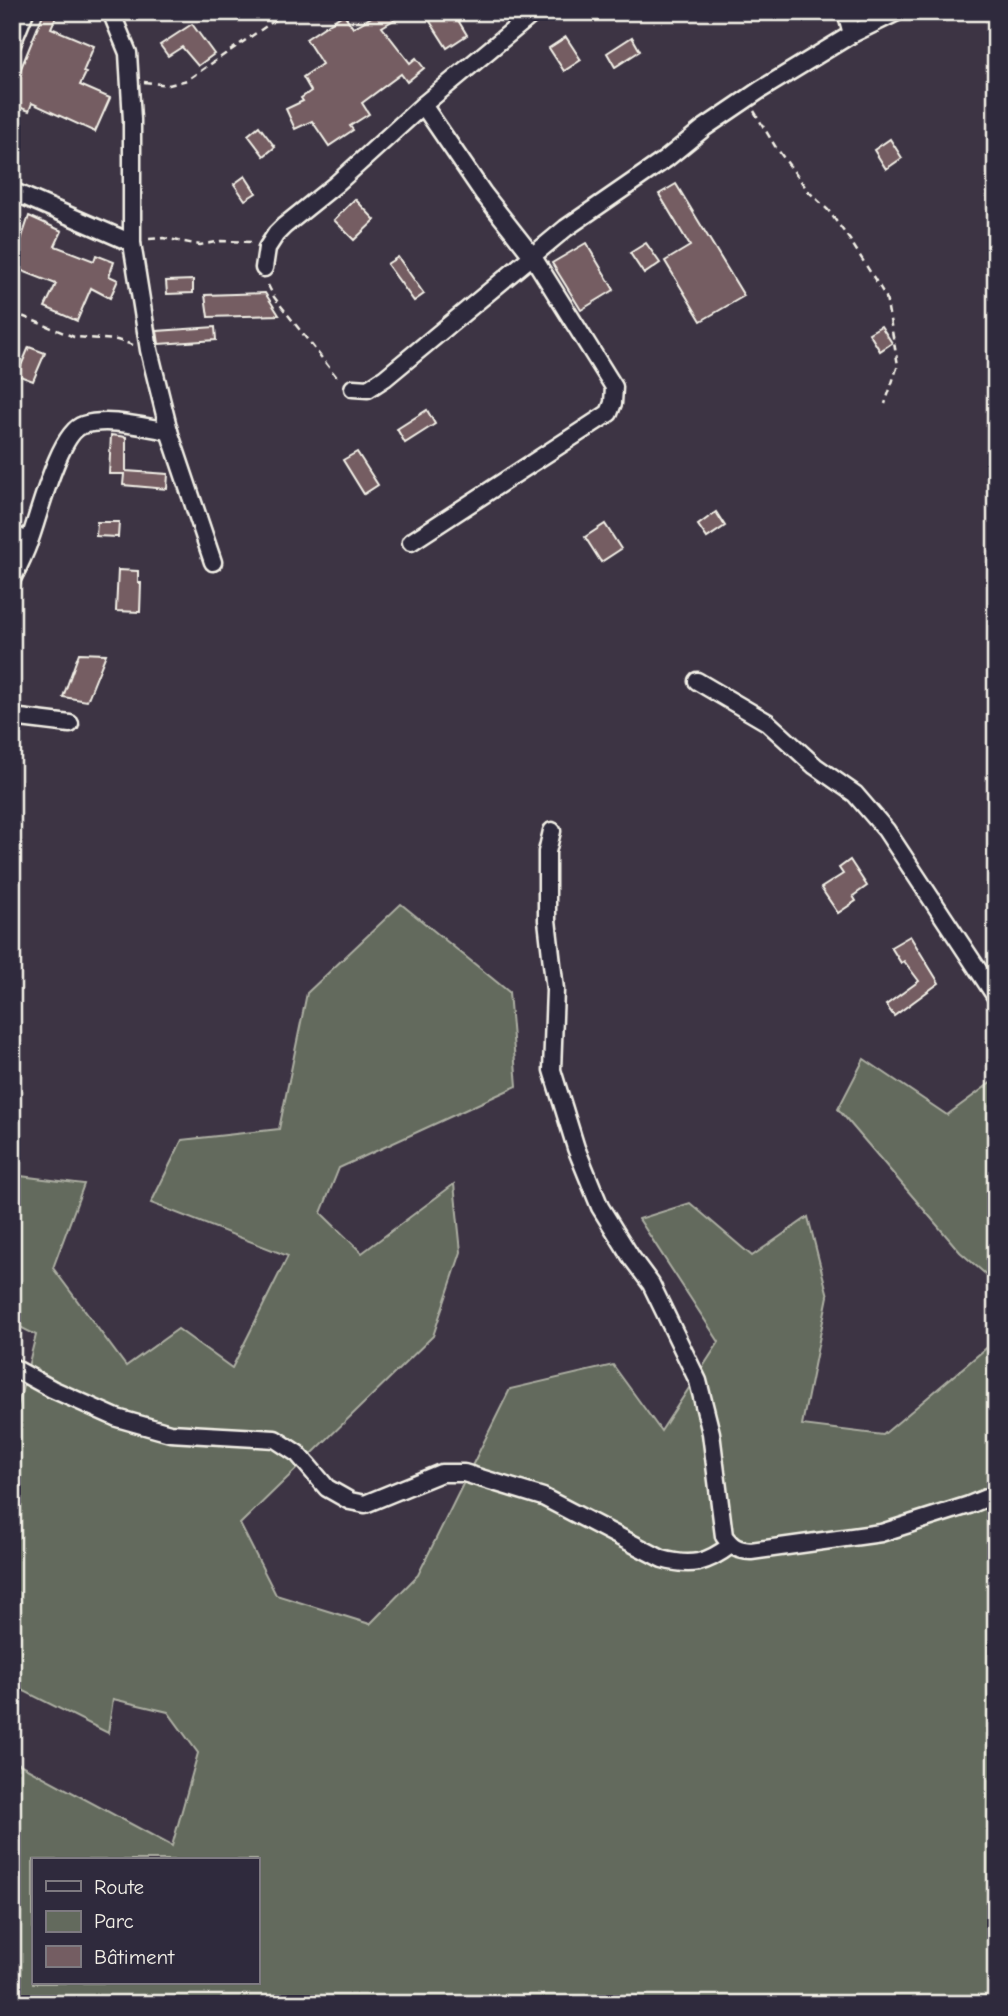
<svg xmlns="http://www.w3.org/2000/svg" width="1008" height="2016" font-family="'Comic Neue',sans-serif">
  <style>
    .green { fill: #636a5d; stroke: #acaea2; stroke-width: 2; fill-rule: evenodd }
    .building { fill: #745d62; stroke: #f4f1e8; stroke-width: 2 }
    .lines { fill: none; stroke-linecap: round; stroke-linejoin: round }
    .street-casing { stroke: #f4f1e8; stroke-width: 21 }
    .path { stroke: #f4f1e8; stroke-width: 2.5; stroke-dasharray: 7 5; stroke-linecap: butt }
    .street { stroke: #2f2a3d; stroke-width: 16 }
  </style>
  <rect width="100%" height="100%" fill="#3d3444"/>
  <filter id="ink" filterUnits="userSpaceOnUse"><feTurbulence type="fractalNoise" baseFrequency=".0143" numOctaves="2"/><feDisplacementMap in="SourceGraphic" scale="14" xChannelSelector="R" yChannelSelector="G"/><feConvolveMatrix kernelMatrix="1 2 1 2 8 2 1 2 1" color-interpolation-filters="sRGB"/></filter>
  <g filter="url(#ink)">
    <g class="green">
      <path d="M401,904L509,992L517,1086L339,1168L321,1213L362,1253L454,1184L461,1252L433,1336L240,1524L276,1595L370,1624L418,1575L510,1389L613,1365L661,1431L719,1342L639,1219L690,1203L752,1256L808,1217L828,1296L802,1425L883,1435L996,1340V2004H12V1760L172,1846L198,1753L168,1712L113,1699L108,1733L12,1685V1413L16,1414L36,1335L12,1323V1175L84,1184L53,1268L126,1366L178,1329L232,1368L288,1256L151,1203L182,1140L279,1129L307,993ZM33,1860H257V1983H33Z"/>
      <path d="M864,1059L947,1115L996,1079V1283L960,1252L838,1109Z"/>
    </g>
    <g class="building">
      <path d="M44,12H58L51,28L94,46L83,72L86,73L80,85L110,98L95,132L32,103L29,111L14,105L18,97L12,94V90Z"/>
      <path d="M380,12H407L382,27L410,63L416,58L424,68L407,82L401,74L362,103L369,114L350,126L353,130L329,146L312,121L295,129L286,109L303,101L301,98L311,91L303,77L322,64L306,39L344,14L353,28Z"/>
      <path d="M424,12H453L467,35L447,48Z"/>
      <path d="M192,24L214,54L198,66L182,47L168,56L160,45Z"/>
      <path d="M566,37L581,60L564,71L549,48Z"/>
      <path d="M632,37L640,51L615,67L607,53Z"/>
      <path d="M259,126L275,147L264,156L248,135Z"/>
      <path d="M890,139L902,158L886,169L874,150Z"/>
      <path d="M245,176L256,193L245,200L234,184Z"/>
      <path d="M676,184L744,296L701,321L665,261L690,246L659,194Z"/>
      <path d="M355,199L375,220L354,240L334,220Z"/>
      <path d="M29,216L62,231L55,246L94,261L96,255L114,262L109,276L118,280L110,298L91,288L77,321L45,307L56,284L12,267Z"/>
      <path d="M586,243L614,290L581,310L552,263Z"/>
      <path d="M646,243L660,263L644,274L630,253Z"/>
      <path d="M398,257L424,294L414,301L387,264Z"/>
      <path d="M193,280V293L167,294L166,281Z"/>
      <path d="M265,293L279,315L208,317L205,295Z"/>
      <path d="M881,326L892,343L880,351L869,333Z"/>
      <path d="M215,327L216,340L159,344L157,331Z"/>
      <path d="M29,347L45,353L33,381L17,375Z"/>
      <path d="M427,410L435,424L405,443L397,429Z"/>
      <path d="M111,435L126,437V471L168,474L167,489L123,485L124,474H109Z"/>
      <path d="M357,452L378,485L364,494L343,460Z"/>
      <path d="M716,512L725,526L707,538L698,525Z"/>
      <path d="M97,522H119L118,537L96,536Z"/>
      <path d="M605,524L621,549L601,562L585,537Z"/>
      <path d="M118,570L138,571V583H141L140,612L116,611Z"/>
      <path d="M79,653L106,654L87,701L63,697Z"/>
      <path d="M850,860L867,886L853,896L856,901L838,913L821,888L843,874L839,868Z"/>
      <path d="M910,936L939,983L894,1016L886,1005L919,981L904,961L901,963L891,947Z"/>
    </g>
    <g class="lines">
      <defs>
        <g id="street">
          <path d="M111,12L128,53L132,120V243L149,350L169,431L213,562"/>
          <path d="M846,12L852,34"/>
          <path d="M12,44L25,12"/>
          <path d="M12,191L132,243"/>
          <path d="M264,268L267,248L276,234L284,226L335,185L423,105L535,12"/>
          <path d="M353,388L368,389L385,378L566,228L666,159L704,128L760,90L852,34L897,12"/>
          <path d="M12,534L29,542"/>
          <path d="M411,542L609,413L613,403L614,387L533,257L483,193L423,105"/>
          <path d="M12,579C19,566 25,553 30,539C39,515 59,432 83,425C109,417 143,427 169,431"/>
          <path d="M697,681L767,722L815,766L855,794L886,830L996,997"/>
          <path d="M12,717L70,724"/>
          <path d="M552,831L547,852V920L555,990L552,1070L576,1148L600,1207L631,1257L651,1284L698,1381L711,1433L724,1536C732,1547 737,1550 751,1551L881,1533L969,1505L996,1494"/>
          <path d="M12,1367L52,1389L117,1418L170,1433L275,1439L298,1454L327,1488L350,1501L365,1504L441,1473H464L543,1497L662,1559C691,1567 706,1564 731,1545"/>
        </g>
      </defs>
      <use href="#street" class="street-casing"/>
      <g class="path">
        <path d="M144,82L169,85L187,80L287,12"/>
        <path d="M754,111L775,146L809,192L828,210L850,240L886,297L898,365L885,404"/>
        <path d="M149,239L163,238L200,245L221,241L253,242"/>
        <path d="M268,285L274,297L339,380"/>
        <path d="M12,312L74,337L117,340L133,345"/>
      </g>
      <use href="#street" class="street"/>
    </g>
  </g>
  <rect width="1008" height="2016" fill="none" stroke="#2f2a3d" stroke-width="42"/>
  <rect x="21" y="21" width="966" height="1974" fill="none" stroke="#f4f1e8" stroke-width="2.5" filter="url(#ink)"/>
  <rect x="32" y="1858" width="228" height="126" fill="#2f2a3d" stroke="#7e7a81" stroke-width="2"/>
  <rect x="46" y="1881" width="35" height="10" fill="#2f2a3d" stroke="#7e7a81" stroke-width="2"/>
  <text x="94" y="1894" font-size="21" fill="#f4f1e8">Route</text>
  <rect x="46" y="1911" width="35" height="21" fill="#636a5d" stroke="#7e7a81" stroke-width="2"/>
  <text x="94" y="1928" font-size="21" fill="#f4f1e8">Parc</text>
  <rect x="46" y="1946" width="35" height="21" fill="#745d62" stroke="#7e7a81" stroke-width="2"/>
  <text x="94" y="1964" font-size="21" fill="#f4f1e8">Bâtiment</text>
</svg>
